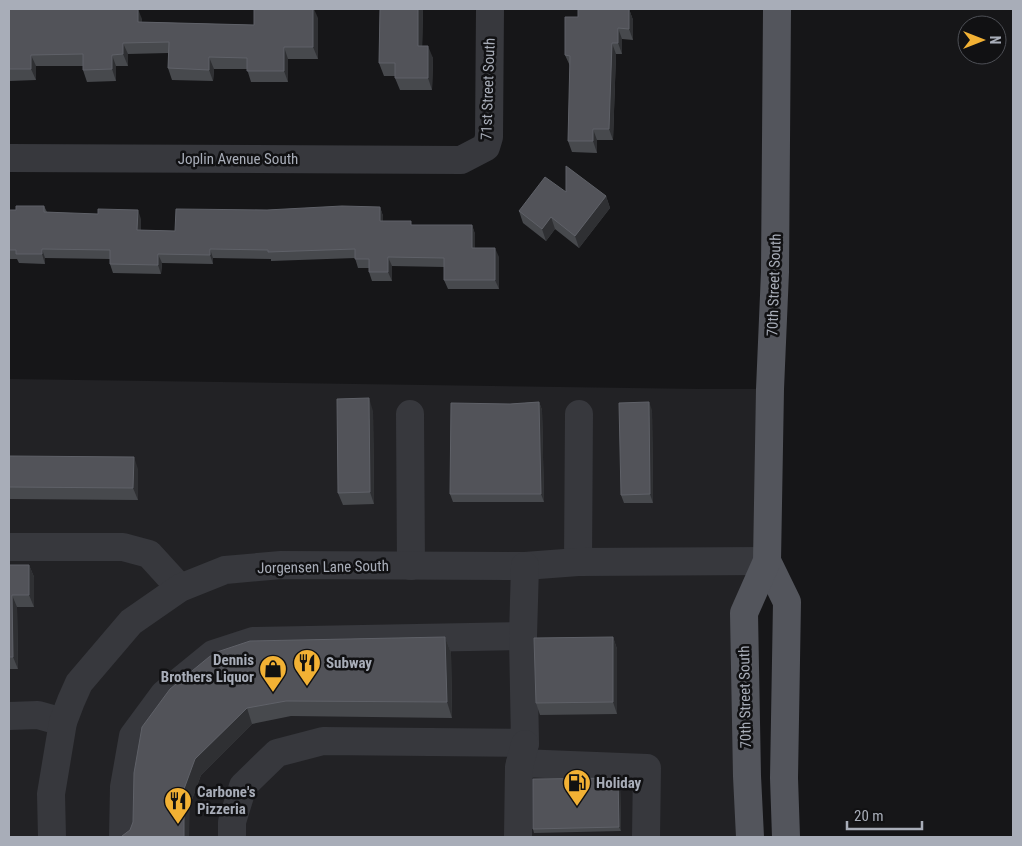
<svg xmlns="http://www.w3.org/2000/svg" width="1022" height="846" font-family="'Roboto Condensed',sans-serif">
  <style>
    .built { fill: #222225 }
    .lines { fill: none; stroke-linecap: round; stroke-linejoin: round }
    .minor { stroke: #37383d; stroke-width: 28 }
    .major { stroke: #53555c; stroke-width: 28 }
    .wall { fill: #47494d }
    .shaded-wall { fill: #2f3033 }
    .building { fill: #525359; stroke: #5f6168 }
    .labels { text-anchor: middle; dominant-baseline: central; stroke-width: 5; stroke-linejoin: round; paint-order: stroke }
    .street-label { font-size: 15px; fill: #a8adb8; stroke: #111113 }
    .poi-label { font-size: 15px; font-weight: bold; fill: #a8adb8; stroke: #111113; text-anchor: start }
  </style>
  <rect width="100%" height="100%" fill="#161618"/>
  <path class="built" d="M9,379L700,389H770L767,561L744,613L750,837H9Z"/>
  <g class="lines">
    <g class="minor">
      <path d="M9,158L461,160L486,147L489,137L490,9"/>
      <path d="M410,414L411,566"/>
      <path d="M9,547H123L149,554L180,588"/>
      <path d="M578,562L579,414"/>
      <path d="M9,716L38,715L63,722"/>
      <path d="M520,763L647,768L646,837"/>
      <path d="M52,837L51,794L63,722L71,701L79,683L131,622L180,588L225,570L281,565L525,566L578,562L767,561"/>
      <path d="M123,837L124,787L133,736L164,694L213,654L253,641L523,636"/>
      <path d="M232,837V822L243,786L277,753L323,741L525,743L523,636L525,566"/>
      <path d="M518,837L519,767L525,744"/>
    </g>
    <g class="major">
      <path d="M767,561L787,602L784,778L786,837"/>
      <path d="M750,837L747,776L744,613L767,561L770,389L775,272L777,9"/>
    </g>
  </g>
  <g class="wall">
    <path d="M9,9L142,19V22L254,25L318,18V59H288V82H251L247,69H214L213,81L172,80L168,68V53L128,54V66H116V81L87,82L83,70V66H36V80L9,81Z"/>
    <path d="M380,9H423L422,46L433,58L432,90H400L395,78V76H384L379,63Z"/>
    <path d="M629,9L633,20V40L622,39V54H616L613,140H597V153L572,152L568,141L570,66L565,55L578,17Z"/>
    <path d="M566,192L606,196L610,208L579,248L555,229L546,241L523,223L519,211Z"/>
    <path d="M44,206L47,212L141,219V230L175,231L267,210L380,207L383,216V221L413,225H472L475,234V248L499,257V289H448L444,280V267L392,266V281H372L369,272V268H358L355,258L271,261V259L213,258V264L162,263L161,274L113,273L110,264V259L45,258V264L19,263L17,259H9V210H16Z"/>
    <path d="M539,402L542,410L544,502H453L450,494L510,404Z"/>
    <path d="M652,410L653,503H624L621,495Z"/>
    <path d="M373,411L374,504L343,505L338,493Z"/>
    <path d="M9,456L138,469V500L9,499Z"/>
    <path d="M9,565H29L34,577V607H17L18,669H9Z"/>
    <path d="M445,637L451,653L452,718L291,716L252,724L201,775L190,805L130,830L250,641Z"/>
    <path d="M613,637L617,649V714L540,715L536,703Z"/>
    <path d="M620,783L621,831L534,833L533,829Z"/>
  </g>
  <g class="shaded-wall">
    <path d="M138,9L142,19V34L138,22Z"/>
    <path d="M313,9H314L318,18V59L313,47Z"/>
    <path d="M418,9H423L422,58L418,46Z"/>
    <path d="M629,9L633,20V40L629,29Z"/>
    <path d="M618,28L622,39V54L618,43Z"/>
    <path d="M123,43L128,54V66L123,54Z"/>
    <path d="M612,43L616,54L613,140L609,129Z"/>
    <path d="M428,46L433,58L432,90L428,78Z"/>
    <path d="M284,47L288,59V82L284,71Z"/>
    <path d="M31,55L36,66V80L31,69Z"/>
    <path d="M112,55L116,66V81L112,69Z"/>
    <path d="M209,57L214,69L213,81L209,70Z"/>
    <path d="M593,129L597,140V153L593,141Z"/>
    <path d="M606,196L610,208L579,248L575,236Z"/>
    <path d="M380,207L383,216V230L380,221Z"/>
    <path d="M138,210L141,219V239L137,230Z"/>
    <path d="M551,217L555,229L546,241L542,229Z"/>
    <path d="M472,225L475,234V257L472,248Z"/>
    <path d="M495,248L499,257V289L495,280Z"/>
    <path d="M42,249L45,258V264L42,254Z"/>
    <path d="M210,249L213,258V264L210,255Z"/>
    <path d="M158,254L162,263L161,274L158,265Z"/>
    <path d="M388,257L392,266V281L388,272Z"/>
    <path d="M369,398L373,411L374,504L370,492Z"/>
    <path d="M539,402L542,410L544,502L541,494Z"/>
    <path d="M649,402L652,410L653,503L650,494Z"/>
    <path d="M134,457L138,469V500L133,488Z"/>
    <path d="M29,565L34,577V607L29,595Z"/>
    <path d="M12,595L17,607L18,669L13,657Z"/>
    <path d="M445,637L451,653L452,718L447,702Z"/>
    <path d="M613,637L617,649V714L613,702Z"/>
    <path d="M247,708L252,724L201,775L190,805L189,837H184V789L195,759Z"/>
    <path d="M618,778L620,783L621,831L619,827Z"/>
  </g>
  <g class="building">
    <path d="M9,9H138V22L254,25V9H313V47H284V71H247V58L209,57V70L168,68L169,42L123,43V54L112,55V69L83,70V54L31,55V69H9Z"/>
    <path d="M380,9H418V46H428V78H395V63H379Z"/>
    <path d="M578,9H629V29L618,28V43H612L609,129H593V141H568L570,56L565,55V17H578Z"/>
    <path d="M566,166L606,196L575,236L551,217L542,229L519,211L545,177L566,192Z"/>
    <path d="M16,206H44V212L98,214V209L138,210L137,230L175,231L176,209L267,210L342,206L380,207V221H411V225H472V248H495V280H444V258L388,257V272H369V259H355V249L268,252V250L210,249V255L158,254V265L110,264V250L42,249V254H16V250H9V210H16Z"/>
    <path d="M369,398L370,492L338,493L337,399Z"/>
    <path d="M539,402L541,494H450L451,403L510,404Z"/>
    <path d="M649,402L650,494L621,495L619,403Z"/>
    <path d="M9,456L134,457L133,488L9,487Z"/>
    <path d="M9,565H29V595H12L13,657H9Z"/>
    <path d="M445,637L447,702L286,701L247,708L195,759L184,789V837H122V836L130,830L133,822L134,773L142,727L170,689L209,657L217,652L250,641Z"/>
    <path d="M613,637V702L536,703L534,638Z"/>
    <path d="M618,778L619,827L533,829V779Z"/>
  </g>
  <defs>
    <symbol id="restaurant-pin" viewBox="-11 -11 22 30"><path d="M0 17L-7.5 6A9.5 9.5 0 1 1 7.5 6Z" fill="#f2b134" stroke="#111113"/><path d="M-5-6h1v4h1v-4h1v4h1v-4h1v5L-1.5 .5V6h-2V.5L-5-1ZM5-6V6H3V1.5H1.5Q1.5-4 5-6Z" fill="#111"/></symbol>
    <symbol id="shop-pin" viewBox="-11 -11 22 30"><path d="M0 17L-7.5 6A9.5 9.5 0 1 1 7.5 6Z" fill="#f2b134" stroke="#111113"/><path d="M-5-2.5h2.3a2.7 3.5 0 0 1 5.4 0H5L5.5 6h-11ZM-1.5-2.5h3a1.5 2.3 0 0 0-3 0Z" fill="#111"/></symbol>
    <symbol id="fuel-pin" viewBox="-11 -11 22 30"><path d="M0 17L-7.5 6A9.5 9.5 0 1 1 7.5 6Z" fill="#f2b134" stroke="#111113"/><path d="M-5.5-6h7V0h2V4h1.3V-2.5L3-4.5l.8-.8L6-3V5H2.5V1h-1V6h-7ZM-4.2-4.7v3.2H.2V-4.7Z" fill="#111"/></symbol>
  </defs>
  <g fill-rule="evenodd">
    <use href="#restaurant-pin" x="291" y="647" width="32" height="43"/>
    <use href="#shop-pin" x="257" y="653" width="32" height="43"/>
    <use href="#fuel-pin" x="561" y="767" width="32" height="43"/>
    <use href="#restaurant-pin" x="162" y="785" width="32" height="43"/>
  </g>
  <g class="labels">
    <g class="street-label">
      <text transform="translate(488 89) rotate(-88)">71st Street South</text>
      <text x="238" y="159">Joplin Avenue South</text>
      <text transform="translate(774 285) rotate(-88)">70th Street South</text>
      <text transform="translate(323 567) rotate(-1)">Jorgensen Lane South</text>
      <text transform="translate(745 697) rotate(-91)">70th Street South</text>
    </g>
    <g class="poi-label">
      <text x="254" y="660" text-anchor="end">Dennis<tspan x="254" dy="17">Brothers Liquor</tspan></text>
      <text x="326" y="663">Subway</text>
      <text x="596" y="783">Holiday</text>
      <text x="197" y="792">Carbone's<tspan x="197" dy="17">Pizzeria</tspan></text>
    </g>
  </g>
  <rect width="1022" height="846" fill="none" stroke="#a8adb8" stroke-width="20"/>
  <g transform="translate(982 40) rotate(90)"><circle r="24" fill="#111113" stroke="#4d4f55"/>
  <path d="M0-4L9 19L0 12L-9 19Z" fill="#f2b134"/>
  <text y="-8" font-size="14" font-weight="bold" text-anchor="middle" fill="#a8adb8">N</text>
  </g>
  <path d="M847 821v8h75v-8" fill="none" stroke="#a8adb8" stroke-width="2.5"/>
  <text x="854" y="821" font-size="15" fill="#a8adb8" stroke="#111113" stroke-width="4" paint-order="stroke">20 m</text>
</svg>
